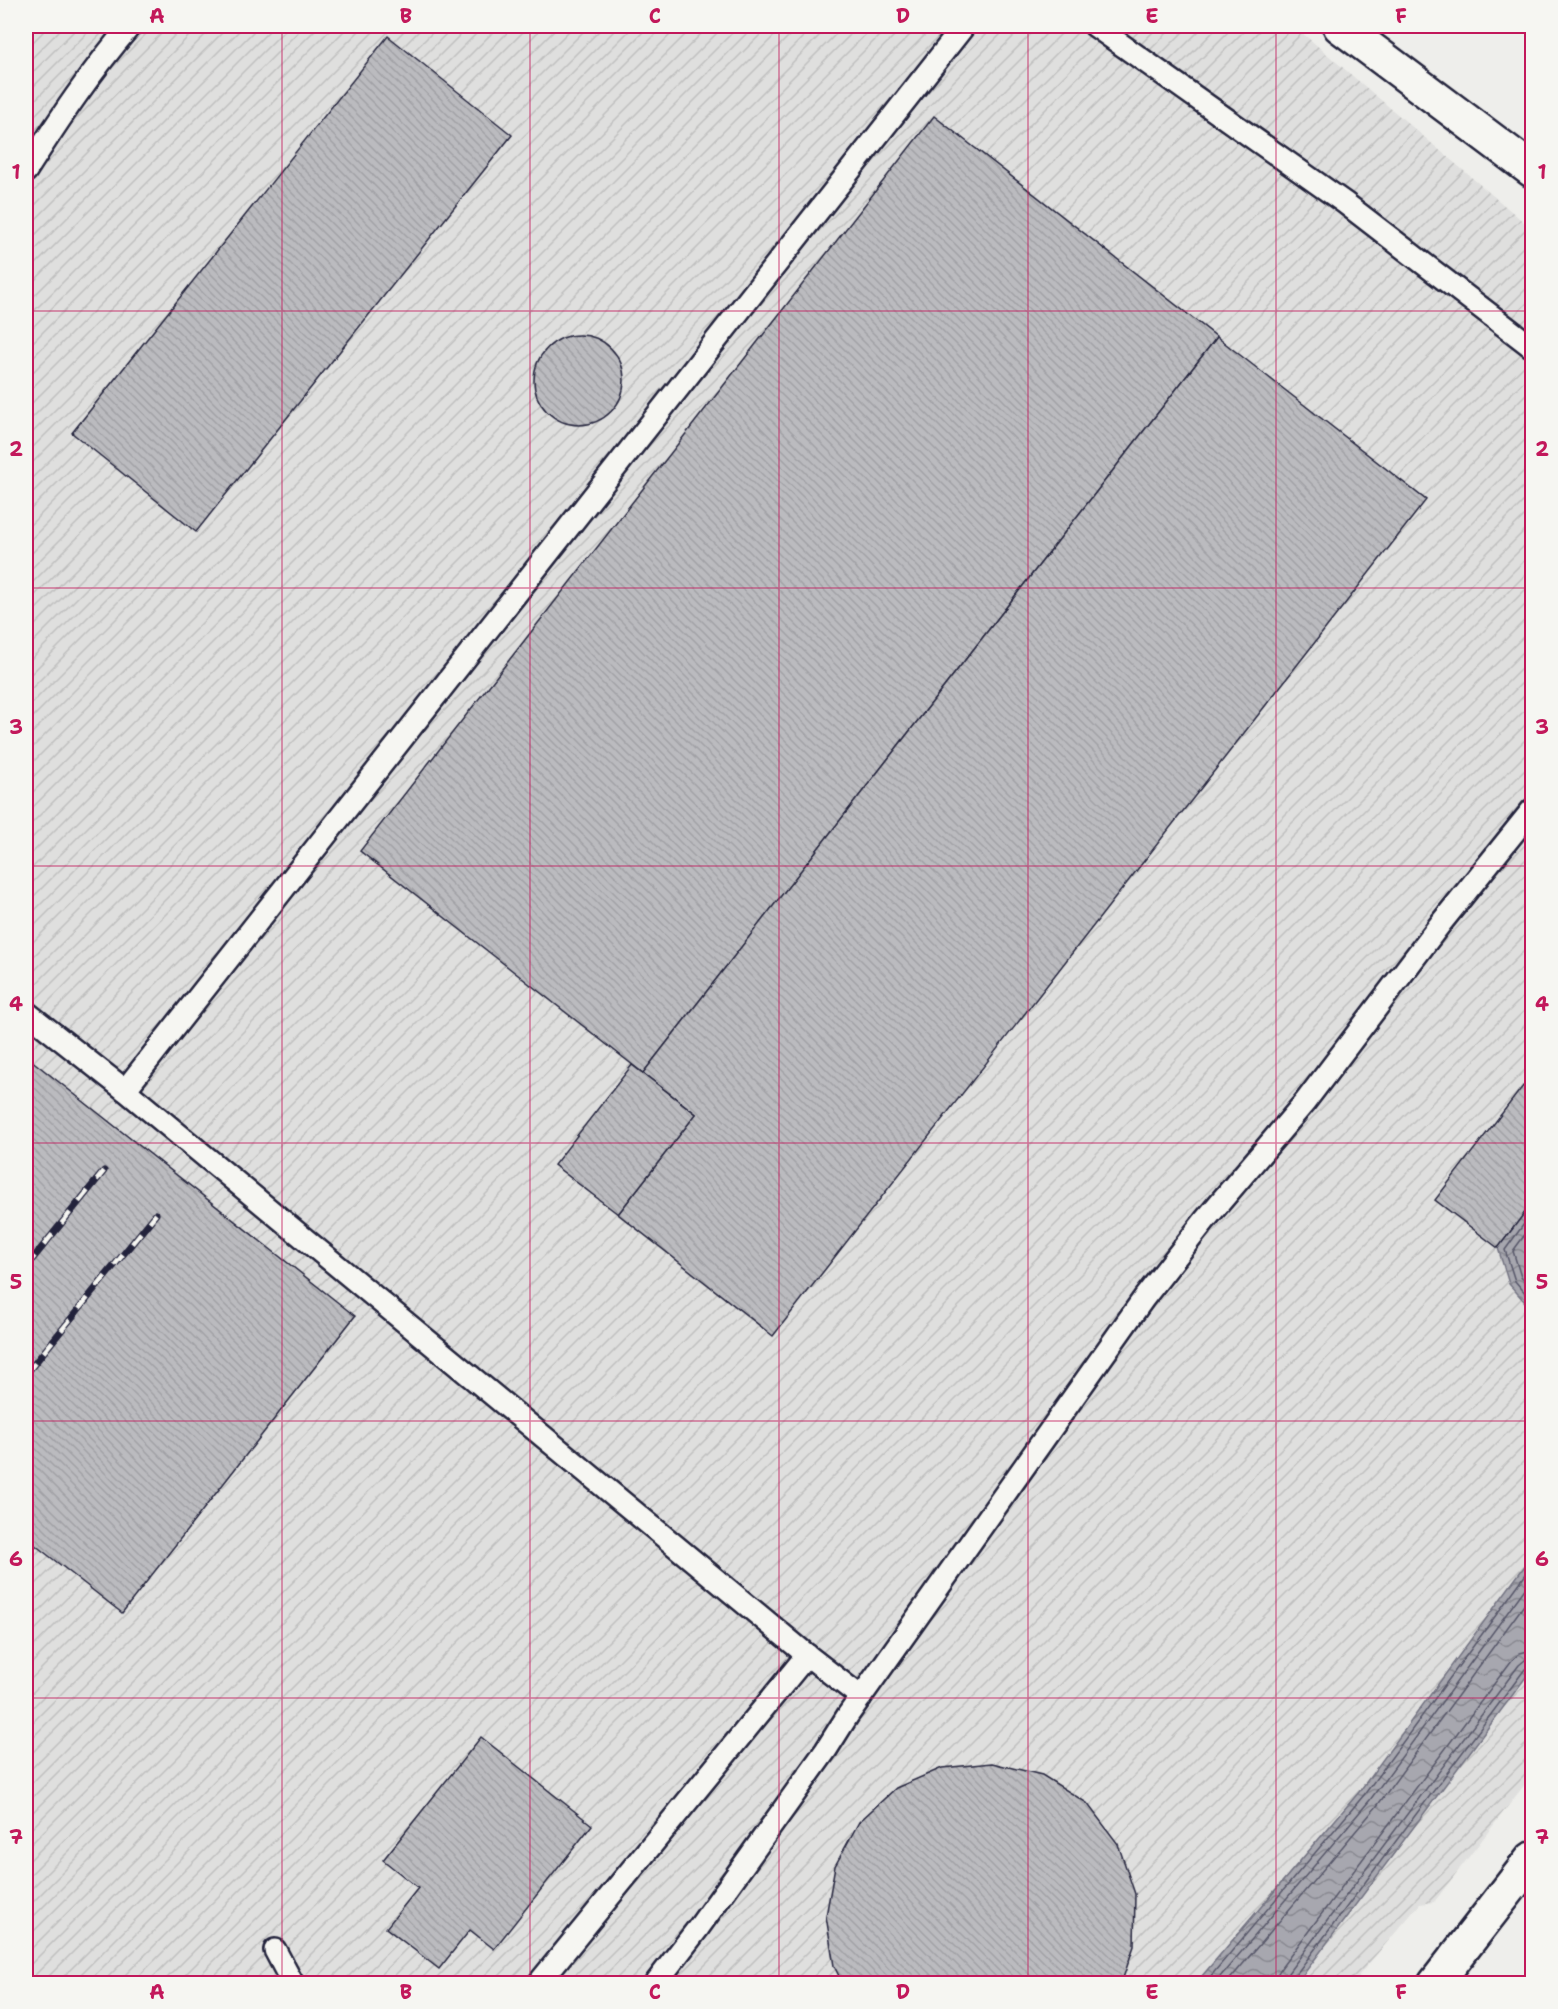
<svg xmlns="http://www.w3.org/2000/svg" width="1558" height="2009" font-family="'Shantell Sans',sans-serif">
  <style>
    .industrial { fill: url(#industrial-furrows) }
    .water { fill: url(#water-waves); stroke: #727281; stroke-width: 1.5 }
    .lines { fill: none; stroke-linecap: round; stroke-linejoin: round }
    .shore { stroke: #575769; stroke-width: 1.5 }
    .building { fill: url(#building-back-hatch); stroke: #22223b; stroke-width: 1.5 }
    .service-casing { stroke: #22223b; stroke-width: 26 }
    .minor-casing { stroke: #22223b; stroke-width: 38 }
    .service { stroke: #f6f6f2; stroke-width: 21 }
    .minor { stroke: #f6f6f2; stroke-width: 33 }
    .rail-casing { stroke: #22223b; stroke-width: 7 }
    .rail { stroke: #f6f6f2; stroke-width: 4.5; stroke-dasharray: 14; stroke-linecap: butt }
    .grid { fill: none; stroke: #c2185b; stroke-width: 1.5; stroke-opacity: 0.55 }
    .neatline { fill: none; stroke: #c2185b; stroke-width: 2 }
    .grid-label { font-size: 20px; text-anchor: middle; font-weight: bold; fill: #c2185b }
  </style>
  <defs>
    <pattern id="industrial-furrows" width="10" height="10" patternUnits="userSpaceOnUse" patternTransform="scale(1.5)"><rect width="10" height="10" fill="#dfdfde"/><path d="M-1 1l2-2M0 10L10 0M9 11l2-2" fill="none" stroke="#bfbfbf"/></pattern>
    <pattern id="water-waves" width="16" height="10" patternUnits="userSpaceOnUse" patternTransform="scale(1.5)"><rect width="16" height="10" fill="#a7a7af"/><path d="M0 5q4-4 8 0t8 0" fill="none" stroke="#888890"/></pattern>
    <pattern id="building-back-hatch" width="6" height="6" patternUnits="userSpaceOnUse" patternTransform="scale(1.5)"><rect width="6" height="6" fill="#bbbbbf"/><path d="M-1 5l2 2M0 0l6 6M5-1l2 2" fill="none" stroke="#a0a0a5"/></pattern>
  </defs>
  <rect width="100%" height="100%" fill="#eeeeeb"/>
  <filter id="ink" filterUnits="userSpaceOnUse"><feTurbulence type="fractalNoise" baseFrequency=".0167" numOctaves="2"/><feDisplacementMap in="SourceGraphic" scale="12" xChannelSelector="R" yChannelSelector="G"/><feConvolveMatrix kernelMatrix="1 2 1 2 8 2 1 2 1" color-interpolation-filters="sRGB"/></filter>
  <g filter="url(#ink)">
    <path class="industrial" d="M26,26H1294L1532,229V1775L1434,1902L1420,1904L1359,1975L1360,1983L26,1984Z"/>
    <g class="water">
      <path d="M1532,1203V1310L1509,1284L1498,1248Z"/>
      <path d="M1532,1556V1669L1297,1983H1196L1359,1792Z"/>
    </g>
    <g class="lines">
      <g class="shore">
        <path d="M1532,1213L1505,1250L1515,1281L1532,1301"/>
        <path d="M1532,1225L1513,1251L1521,1277L1532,1290"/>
        <path d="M1204,1984L1364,1795L1532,1566"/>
        <path d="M1214,1984L1370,1800L1532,1579"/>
        <path d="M1226,1984L1377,1806L1532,1594"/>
        <path d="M1276,1984L1277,1975L1281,1968L1512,1660L1520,1653L1532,1650"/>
        <path d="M1285,1984L1288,1973L1519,1665L1525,1660L1532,1659"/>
        <path d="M1293,1984L1294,1977L1525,1669L1532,1667"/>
      </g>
    </g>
    <g class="building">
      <path d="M388,36L512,135L196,532L72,433Z"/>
      <path d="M934,116L1217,337L643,1073L360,851Z"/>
      <circle cx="579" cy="380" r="45"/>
      <path d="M1217,337L1426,500L773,1336L618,1214L696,1114L643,1073Z"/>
      <path d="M26,1056L355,1316L122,1613L26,1538Z"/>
      <path d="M632,1065L696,1114L618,1214L554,1165Z"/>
      <path d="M1523,1086L1532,1093V1203L1498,1248L1435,1200Z"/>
      <path d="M481,1737L592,1825L494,1949L470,1930L439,1969L386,1928L418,1888L383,1860Z"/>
      <path d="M992,1763L1042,1775L1087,1803L1118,1844L1135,1894L1134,1946L1121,1984H843L834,1966L826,1916L835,1866L859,1822L896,1788L942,1768Z"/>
    </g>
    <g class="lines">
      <defs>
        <g id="service">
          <path d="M1095,26L1345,203L1532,347"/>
          <path d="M26,171C58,121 91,71 130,26"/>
          <path d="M26,1012L125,1090L807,1655L861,1697"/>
          <path d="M125,1090L964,26"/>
          <path d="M275,1950L293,1984"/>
          <path d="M538,1984L807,1655"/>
          <path d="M655,1984L699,1927L826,1750L848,1715L1144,1298L1205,1220L1305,1102L1441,923L1532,810"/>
        </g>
        <g id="minor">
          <path d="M1340,26L1532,170"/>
          <path d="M1435,1984L1532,1859"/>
        </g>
      </defs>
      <use href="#service" class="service-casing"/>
      <use href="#minor" class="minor-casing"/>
      <use href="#service" class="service"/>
      <use href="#minor" class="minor"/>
      <defs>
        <g id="rail">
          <path d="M26,1267L104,1171"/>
          <path d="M26,1374L156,1214"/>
        </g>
      </defs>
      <use href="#rail" class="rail-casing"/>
      <use href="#rail" class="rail"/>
    </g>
  </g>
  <path class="grid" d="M282,26V1984M530,26V1984M779,26V1984M1028,26V1984M1276,26V1984M26,311H1532M26,588H1532M26,866H1532M26,1143H1532M26,1421H1532M26,1698H1532"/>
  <rect width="1558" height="2009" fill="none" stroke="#f6f6f2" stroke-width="66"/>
  <rect x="33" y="33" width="1492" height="1943" class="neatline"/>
  <g class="grid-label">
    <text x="157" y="23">A</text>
    <text x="406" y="23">B</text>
    <text x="655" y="23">C</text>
    <text x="903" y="23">D</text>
    <text x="1152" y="23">E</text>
    <text x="1401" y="23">F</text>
    <text x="16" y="179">1</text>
    <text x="1542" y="179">1</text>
    <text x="16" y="456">2</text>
    <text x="1542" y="456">2</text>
    <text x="16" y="734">3</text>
    <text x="1542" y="734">3</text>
    <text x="16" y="1011">4</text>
    <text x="1542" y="1011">4</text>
    <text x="16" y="1289">5</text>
    <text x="1542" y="1289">5</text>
    <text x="16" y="1566">6</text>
    <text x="1542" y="1566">6</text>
    <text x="16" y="1844">7</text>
    <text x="1542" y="1844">7</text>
    <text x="157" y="1999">A</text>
    <text x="406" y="1999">B</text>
    <text x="655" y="1999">C</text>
    <text x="903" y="1999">D</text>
    <text x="1152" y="1999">E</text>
    <text x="1401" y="1999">F</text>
  </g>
</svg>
